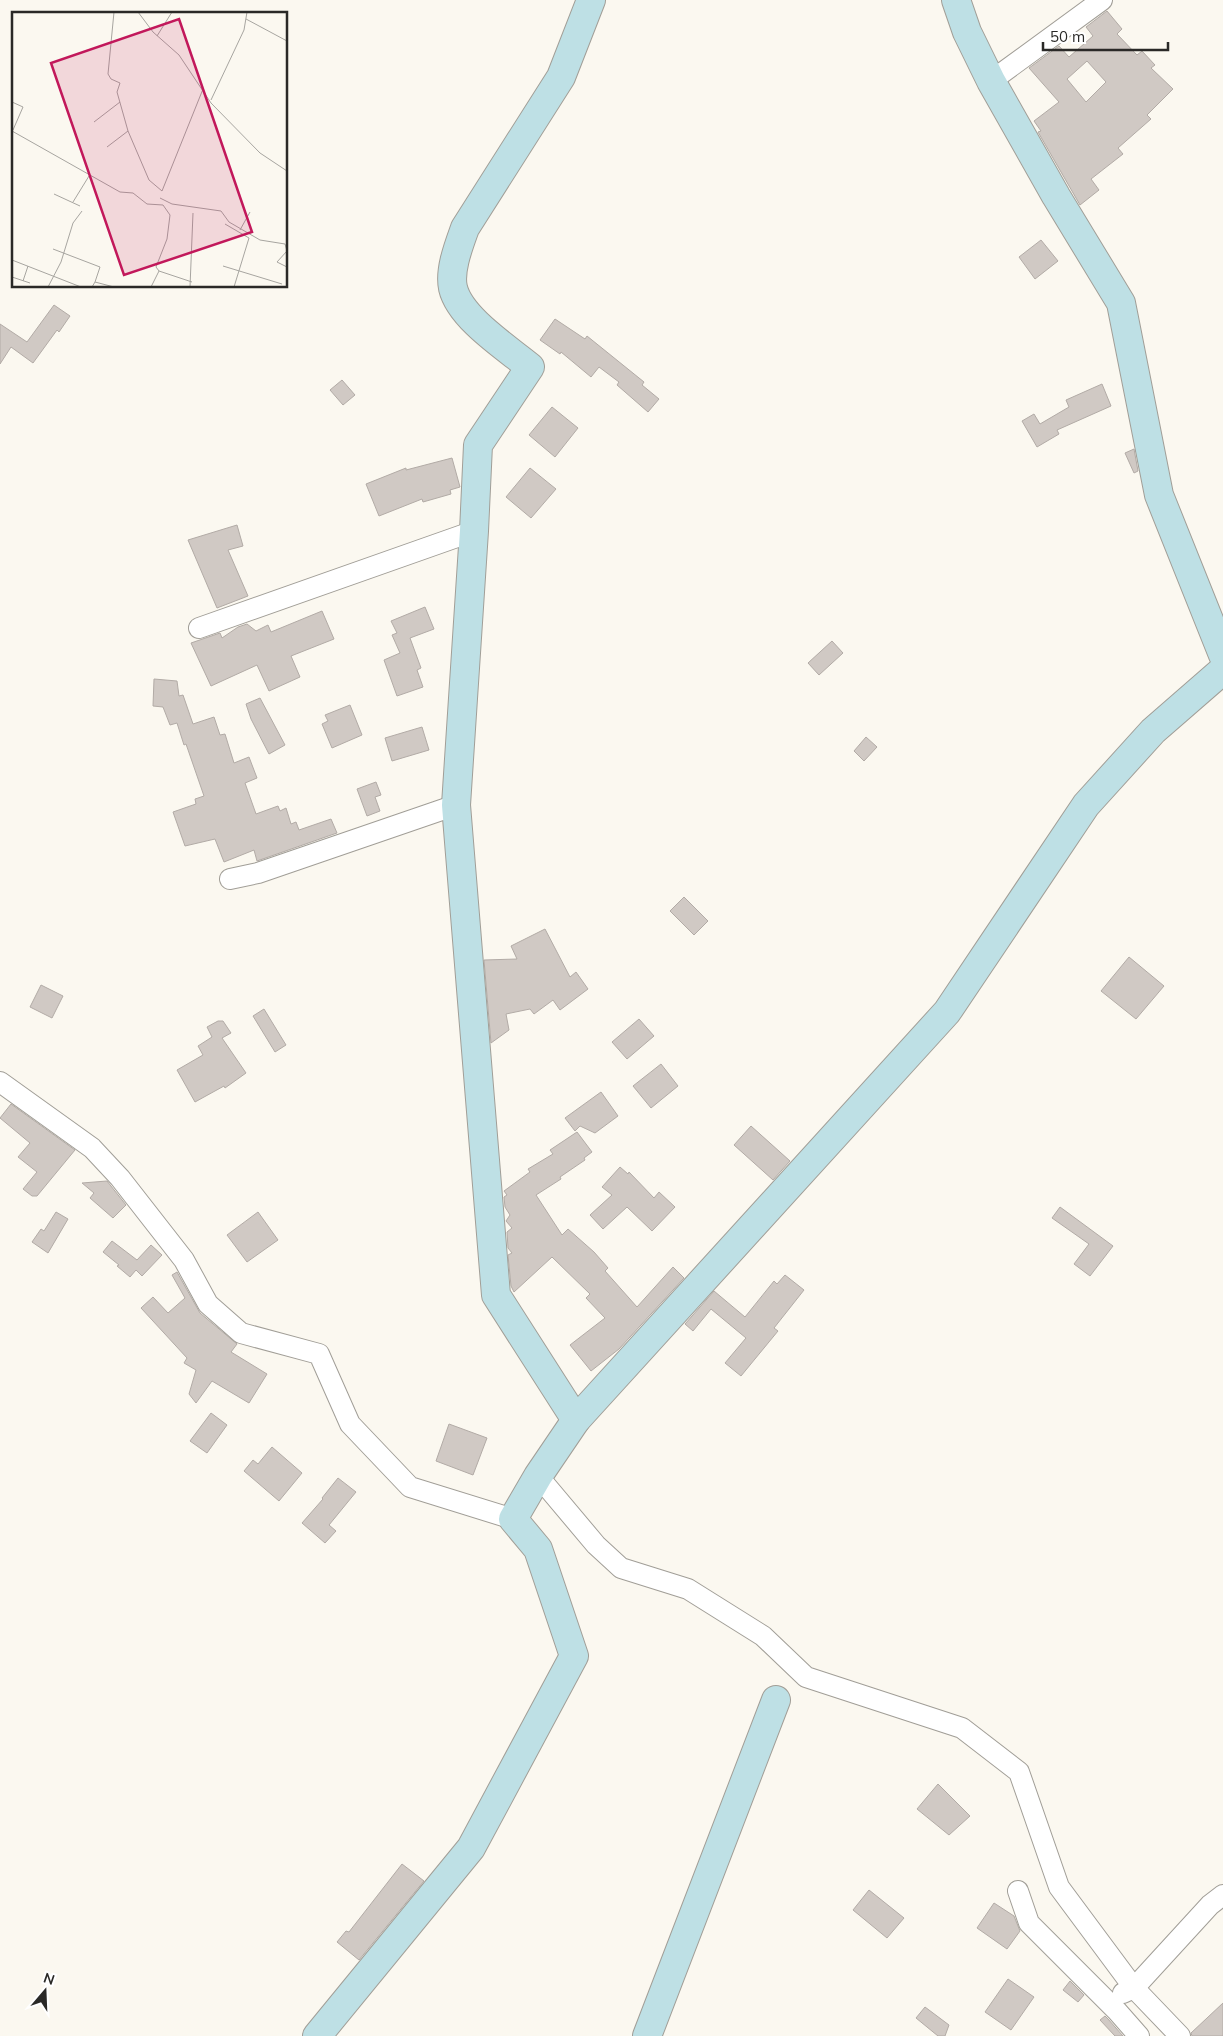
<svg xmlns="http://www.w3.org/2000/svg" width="1223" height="2036" font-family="Mulish,sans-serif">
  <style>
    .building { fill: #d0c9c4; stroke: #b2aba6; fill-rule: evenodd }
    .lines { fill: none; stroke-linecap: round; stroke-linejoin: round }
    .street-casing { stroke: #a19e97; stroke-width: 22 }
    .secondary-casing { stroke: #a19e97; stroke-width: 30 }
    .street { stroke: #fff; stroke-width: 20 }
    .secondary { stroke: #bee0e5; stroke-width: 28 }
    .inset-road { fill: none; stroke: #a7a5a0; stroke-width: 1 }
    .view { fill: #c2185b; fill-opacity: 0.15; stroke: #c2185b; stroke-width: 2.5 }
    .inset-edge { fill: none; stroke: #2a2927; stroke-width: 2.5 }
  </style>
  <rect width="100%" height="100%" fill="#fbf8f0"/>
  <g class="building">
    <path d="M1107,11L1122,29L1117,34L1137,55L1142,51L1155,65L1151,68L1173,89L1147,115L1151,119L1118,148L1123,154L1091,179L1099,190L1080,205L1038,132L1041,131L1034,121L1059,102L1029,68L1059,46L1069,57L1093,36L1086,27ZM1087,61L1106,82L1086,102L1067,79Z"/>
    <path d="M1041,240L1058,261L1035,279L1019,257Z"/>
    <path d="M54,305L70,316L59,332L57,330L33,363L11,347L0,364V324L27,342Z"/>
    <path d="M555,319L585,339L587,336L644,382L642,385L659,399L648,412L617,385L619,382L599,367L591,377L561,352L560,354L540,340Z"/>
    <path d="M342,380L355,395L343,405L330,390Z"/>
    <path d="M1102,384L1111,406L1057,430L1059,434L1037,447L1022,421L1034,414L1040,424L1069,407L1066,400Z"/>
    <path d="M552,407L578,428L555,457L529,435Z"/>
    <path d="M1134,449L1138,471L1134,473L1125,453Z"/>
    <path d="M452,458L460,487L450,490L451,494L423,502L422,499L379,516L366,484L406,468V470Z"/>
    <path d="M530,468L556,489L531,518L506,497Z"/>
    <path d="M237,525L243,546L228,550L248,596L217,608L188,540Z"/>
    <path d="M425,607L434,629L410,638L421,668L417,670L423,687L397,696L384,660L400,653L392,635L397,633L391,621Z"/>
    <path d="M322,611L334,639L291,656L300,677L269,691L257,665L211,686L191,643L220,633L222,638L238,627L247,624L256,631L268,625L271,632Z"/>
    <path d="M832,641L843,653L819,675L808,663Z"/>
    <path d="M154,679L177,681L179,696L183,695L193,724L214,717L220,735L225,734L234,763L249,757L257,778L245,783L256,814L278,806L280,811L286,808L291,824L296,822L299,830L331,819L337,833L257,861L254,850L224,862L215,839L185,846L173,812L196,804L195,799L204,796L186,744L184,745L177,723L170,725L163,707L153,706Z"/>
    <path d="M260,698L285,745L269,754L251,719L246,704Z"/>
    <path d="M350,705L362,735L332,748L322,724L328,721L325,715Z"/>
    <path d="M422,727L429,750L392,761L385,738Z"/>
    <path d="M866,737L877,747L864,761L854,751Z"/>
    <path d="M376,782L381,795L375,797L380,811L367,816L357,789Z"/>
    <path d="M684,897L708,921L694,935L670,911Z"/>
    <path d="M545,929L570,977L576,972L588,989L560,1010L553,1000L534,1014L530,1009L506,1014L509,1030L491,1043L484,960L517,959L511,946Z"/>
    <path d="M1129,957L1164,986L1136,1019L1101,991Z"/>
    <path d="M41,985L63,996L52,1018L30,1007Z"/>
    <path d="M264,1009L286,1045L275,1052L253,1016Z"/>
    <path d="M639,1019L654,1036L627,1059L612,1042Z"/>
    <path d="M218,1021H223L231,1033L222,1038L246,1073L225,1088L224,1086L195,1102L177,1070L203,1055L198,1046L212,1037L207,1027Z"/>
    <path d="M661,1064L678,1086L651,1108L633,1086Z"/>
    <path d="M601,1092L618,1116L595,1133L580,1126L575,1131L565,1118Z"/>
    <path d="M11,1104L75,1150L37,1196H32L23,1189L37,1172L18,1157L30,1143L0,1118Z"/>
    <path d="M751,1126L790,1161L773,1180L734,1145Z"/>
    <path d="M577,1132L592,1152L584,1158L585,1160L560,1177L561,1179L536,1195L562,1235L568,1229L594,1252L608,1268L605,1271L637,1307L673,1267L684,1278L619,1349L591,1371L570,1345L605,1318L586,1298L590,1294L552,1257L514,1292L511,1286L508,1255L512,1253L508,1248L507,1232L512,1228L506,1221L510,1215L505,1207L504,1197L507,1195L504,1191L530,1172L528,1169L553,1154L550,1150Z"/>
    <path d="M620,1167L628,1174L629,1172L654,1198L659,1192L675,1207L652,1231L627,1207L603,1229L590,1215L612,1195L602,1187Z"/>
    <path d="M107,1181L126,1205L113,1218L90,1198L94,1193L82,1183Z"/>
    <path d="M1060,1207L1113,1246L1090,1276L1074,1264L1089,1244L1052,1218Z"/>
    <path d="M56,1212L68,1219L48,1253L32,1242L41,1229L44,1231Z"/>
    <path d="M258,1212L278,1240L247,1262L227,1235Z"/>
    <path d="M112,1241L137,1260L151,1245L162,1255L142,1276L136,1270L130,1277L117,1266L119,1265L103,1252Z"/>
    <path d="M177,1272L200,1313L237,1344L231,1352L267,1374L249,1403L212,1381L196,1403L189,1394L196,1370L184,1363L187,1358L141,1308L153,1297L168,1313L185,1298L172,1275Z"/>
    <path d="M785,1275L804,1290L774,1328L778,1331L741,1376L725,1363L746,1338L711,1309L693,1331L685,1324L714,1291L745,1317L774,1281L777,1284Z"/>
    <path d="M211,1413L227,1425L207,1453L190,1441Z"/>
    <path d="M449,1424L487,1438L473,1475L436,1461Z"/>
    <path d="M272,1447L302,1473L279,1501L244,1471L253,1460L258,1464Z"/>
    <path d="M338,1478L356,1492L329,1525L336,1531L325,1543L302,1523L323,1499L322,1498Z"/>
    <path d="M938,1784L970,1816L949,1835L917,1809Z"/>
    <path d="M402,1864L424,1881L359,1960L337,1942L346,1931L349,1932Z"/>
    <path d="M869,1890L904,1918L887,1938L853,1910Z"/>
    <path d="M994,1903L1014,1916L1020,1931L1007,1949L977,1928Z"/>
    <path d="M1008,1979L1034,1997L1011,2030L985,2012Z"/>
    <path d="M1070,1981L1084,1995L1078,2002L1063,1990Z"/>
    <path d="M1223,2003V2036H1192L1191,2033Z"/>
    <path d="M925,2007L949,2025L945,2036H938L916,2018Z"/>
    <path d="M1105,2016L1108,2019L1123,2036H1115L1100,2020Z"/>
  </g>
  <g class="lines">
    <defs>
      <g id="street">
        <path d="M991,81L1102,0"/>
        <path d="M199,628L474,531"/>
        <path d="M230,879L258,873L456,805"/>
        <path d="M0,1082L92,1148L120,1178L184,1260L208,1304L241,1333L319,1354L350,1424L410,1487L513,1519"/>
        <path d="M538,1476L596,1545L621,1568L688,1589L763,1636L806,1677L962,1728L1019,1772L1059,1887L1134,1988L1180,2036"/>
        <path d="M1018,1891L1029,1923L1117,2011L1139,2036"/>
        <path d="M1123,1993L1134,1988L1210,1905L1223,1895"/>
      </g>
      <g id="secondary">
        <path d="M956,0L967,32L991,81L1056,196L1121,303L1159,495L1223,655"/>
        <path d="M576,1420L496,1295L456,805L474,531L478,445L530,367C507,348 460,318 453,288C449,270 459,245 465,228L561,77L591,0"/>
        <path d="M317,2036L471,1848L574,1656L538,1549L513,1519L538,1476L576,1420L947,1012L1086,805L1153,731L1223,670"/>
        <path d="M647,2036L776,1700"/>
      </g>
    </defs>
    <use href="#street" class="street-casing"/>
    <use href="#secondary" class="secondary-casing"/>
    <use href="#street" class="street"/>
    <use href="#secondary" class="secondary"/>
  </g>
  <g transform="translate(12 12)">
    <rect width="275" height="275" fill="#fbf8f0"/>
    <path class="inset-road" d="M102,0L96,62L99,67L108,71L105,80L116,119L137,168L150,179M126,0L141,20L167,43L199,91L248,141L275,159M234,7L275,29M145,24L160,0M199,88L232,18L235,0M0,90L11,95L1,118M82,110L108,90M0,119L108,180L121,181L135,192L151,193L158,203L155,227L144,255L147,259M95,135L116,119M150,179L191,77M42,182L68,194M148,186L160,192L209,199L217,210L248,228L273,232L275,239L265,250L275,255M61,190L77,164M213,212L237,226L222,275M228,218L238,200M41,237L88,255L83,270M0,248L69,275M211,254L270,272M0,265L18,271M11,269L16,254M36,275L49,250L61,211L70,199M80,275L83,270L102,275M139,275L147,259L180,270M178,275L181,201"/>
    <path class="view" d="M167,7L240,220L112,263L39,51Z"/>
    <rect width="275" height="275" class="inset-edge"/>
  </g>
  <g transform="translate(45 1991) rotate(19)" stroke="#ffffff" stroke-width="4" paint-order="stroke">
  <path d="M0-4L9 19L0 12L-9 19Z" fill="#2a2927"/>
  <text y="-8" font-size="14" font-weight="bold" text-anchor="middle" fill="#2a2927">N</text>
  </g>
  <path d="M1043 42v8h125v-8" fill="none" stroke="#2a2927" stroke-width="2.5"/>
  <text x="1050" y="42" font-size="15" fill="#2a2927" stroke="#ffffff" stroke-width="4" paint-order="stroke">50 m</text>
</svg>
